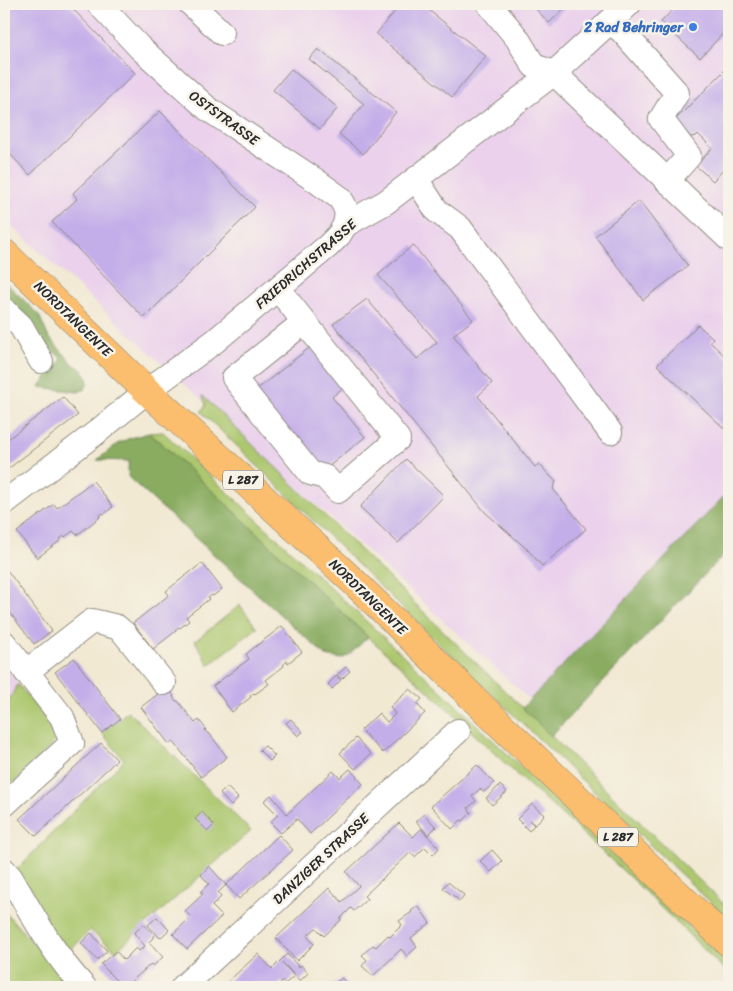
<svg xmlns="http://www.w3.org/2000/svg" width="733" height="991" font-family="Sriracha,sans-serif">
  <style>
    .built { fill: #ebd1ec }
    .green { fill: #acc76e; stroke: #6c794c }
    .forest { fill: #89ac61; stroke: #5a6c46 }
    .building { fill: #c4aee9 }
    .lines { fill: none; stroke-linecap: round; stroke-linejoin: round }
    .minor-casing { stroke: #8e8a7f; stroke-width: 26 }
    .major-casing { stroke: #8e8a7f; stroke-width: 29 }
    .minor { stroke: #fff; stroke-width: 24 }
    .major { stroke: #fbbd6e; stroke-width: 28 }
    .shop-dot { fill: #3f7fe0; stroke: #f7f3e8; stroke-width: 2 }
    .labels { text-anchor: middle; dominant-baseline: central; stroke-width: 5; stroke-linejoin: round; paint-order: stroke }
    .shield { fill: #f7f3e8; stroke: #686764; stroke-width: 1 }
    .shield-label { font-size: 12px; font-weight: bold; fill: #2b2b2b }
    .shop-label { font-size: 14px; font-weight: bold; fill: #366cbe; stroke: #f7f3e8; text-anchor: end }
    .street-label { font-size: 14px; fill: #2b2b2b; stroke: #f7f3e8 }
  </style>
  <rect width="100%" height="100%" fill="#f7f3e8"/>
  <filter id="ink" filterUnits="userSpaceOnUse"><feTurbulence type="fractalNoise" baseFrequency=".02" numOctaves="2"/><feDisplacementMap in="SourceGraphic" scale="10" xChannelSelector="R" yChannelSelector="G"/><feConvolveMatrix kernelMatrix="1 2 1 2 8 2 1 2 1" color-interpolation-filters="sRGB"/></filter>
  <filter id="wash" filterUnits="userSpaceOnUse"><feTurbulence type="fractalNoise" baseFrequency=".0096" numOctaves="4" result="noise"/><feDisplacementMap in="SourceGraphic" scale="20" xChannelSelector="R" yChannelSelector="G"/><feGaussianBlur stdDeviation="1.12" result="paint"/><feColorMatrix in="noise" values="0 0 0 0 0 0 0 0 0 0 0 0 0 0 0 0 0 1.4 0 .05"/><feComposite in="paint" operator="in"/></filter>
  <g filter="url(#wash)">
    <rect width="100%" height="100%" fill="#f2e9d3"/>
    <g class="built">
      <path d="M4,4H729V491L530,700L4,219Z"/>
      <path d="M4,664L18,684L4,708Z"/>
    </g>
    <g class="green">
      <path d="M202,395L358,548L729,909V920L438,643L237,446L201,412L206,405Z"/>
      <path d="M163,432L436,686L729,964V974L635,882L568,820L513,771L436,698L368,637L162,444L149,433Z"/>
      <path d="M240,605L257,628L209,665L195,641Z"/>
      <path d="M18,684L60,737L4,792V708Z"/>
      <path d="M128,711L251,831L116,951L90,930L66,955L13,873L124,760L102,733Z"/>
      <path d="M4,911L73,987H4Z"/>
    </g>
    <g class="forest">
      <path d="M4,281L39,315L48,336L73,364L81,369L86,375L88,382L85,389L78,392L39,387L62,359L30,330L4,302Z"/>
      <path d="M149,433L162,444L368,637L349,655L341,659L326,656L129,478L128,468L129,461L97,460L117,444L130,438Z"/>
      <path d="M729,491V549L551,736L522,708Z"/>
    </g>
    <g id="blocks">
      <g class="building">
        <path d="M4,4H68L135,73L30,175L4,148Z"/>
        <path d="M401,4H421L486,56L452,97L376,34Z"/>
        <path d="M531,4H569L549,23Z"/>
        <path d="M678,4H729V27L700,58L661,22Z"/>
        <path d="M318,49L396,112L363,154L339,134L364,104L309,59Z"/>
        <path d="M729,66V153L724,158L729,164L713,181L696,166L712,148L698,134L696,136L691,137L675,120Z"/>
        <path d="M291,69L338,108L320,129L273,90Z"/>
        <path d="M160,111L255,207L144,318L52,222L77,199L73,193Z"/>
        <path d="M639,201L688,266L643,300L595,236Z"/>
        <path d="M413,245L473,320L453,335L492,383L478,396L535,467L539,464L556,482L553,489L586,529L542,566L528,550L485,512L333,324L367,299L417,359L437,342L378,275Z"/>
        <path d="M698,325L713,338L710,342L729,360V433L657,365Z"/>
        <path d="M314,344L346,385L332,397L365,437L322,472L251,394Z"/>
        <path d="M63,397L78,415L4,472V442Z"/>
        <path d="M406,459L444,496L398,543L360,507Z"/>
        <path d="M93,481L113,507L104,514L103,513L99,516L100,517L77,535L73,531L65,537L64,536L60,539L61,540L37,558L17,532L54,504L57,508Z"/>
        <path d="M202,563L222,589L213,596L212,595L208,598L209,599L186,617L189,621L180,628L179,627L175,630L176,631L153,649L133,623L169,595L166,591Z"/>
        <path d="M4,566L52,631L34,644L4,605Z"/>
        <path d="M282,626L302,652L288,663L287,661L283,665L284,666L266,680L269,684L255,694L254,693L250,696L251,697L232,712L213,686L249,659L246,654Z"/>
        <path d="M74,658L120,719L102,733L55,672Z"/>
        <path d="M346,667L350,671L342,679L337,675Z"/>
        <path d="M336,676L341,680L332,689L328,684Z"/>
        <path d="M167,687L174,696L173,697L176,701H178L195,723L199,720L206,729L205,730L208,734L209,733L227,757L201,777L173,741L169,744L141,707Z"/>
        <path d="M410,689L422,699L417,704L425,713L383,753L361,730L379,713L387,722L395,714L390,707Z"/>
        <path d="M291,719L303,732L298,736L286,723Z"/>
        <path d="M356,738L371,754L355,769L340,753Z"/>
        <path d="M101,743L117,760L36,836L19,819Z"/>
        <path d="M265,746L275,756L270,761L259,750Z"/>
        <path d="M477,765L494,783L484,792L480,789L472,796L476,801L468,808L471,813L463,821L461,820L452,829L431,806Z"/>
        <path d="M350,769L363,784L310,834L297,819L281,833L270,822L278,815L264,801L271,795L287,814L333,771L340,778Z"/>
        <path d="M500,785L507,792L492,805L486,798Z"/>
        <path d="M227,787L238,798L231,806L220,794Z"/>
        <path d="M532,804L544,815L535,825L529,820L534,825L529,831L517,819Z"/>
        <path d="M202,812L214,825L208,831L195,819Z"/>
        <path d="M424,814L436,827L428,835L416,821Z"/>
        <path d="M399,823L413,837L421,829L439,848L433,855L425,847L415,857L410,853L364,896L367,899L354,911L351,908L340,919L341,920L324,936L316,928L307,936L314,944L297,961L276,938L329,888L342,902L359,886L346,872Z"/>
        <path d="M279,835L293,850L239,899L226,885Z"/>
        <path d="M492,850L502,861L491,872L480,861Z"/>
        <path d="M209,866L226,885L218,893L221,897L212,906L222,916L187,949L173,934L191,917L185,911L203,894L200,892L209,884L201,875Z"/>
        <path d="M448,882L464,895L460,901L443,888Z"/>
        <path d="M418,906L430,923L411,938L417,947L407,956L401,949L373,976L362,966L367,960L362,955L373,945L376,947L388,935L390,937L402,925L399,921L412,912L411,911Z"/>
        <path d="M157,917L169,930L160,938L148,925Z"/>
        <path d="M144,924L155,936L149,942L163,957L153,966L151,964L125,987H122L101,964L116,951L124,960L136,948L139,951L145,946L134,933Z"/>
        <path d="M91,933L107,951L97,960L81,943Z"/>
        <path d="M258,954L272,969L287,954L299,967L301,965L308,973L300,981L282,962L294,976L285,984L283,981L276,987H255L254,986L252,987H222Z"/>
        <path d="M342,978L349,987H330Z"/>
      </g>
    </g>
  </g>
  <g filter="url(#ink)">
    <use href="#blocks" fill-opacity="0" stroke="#8e8a7f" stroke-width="1"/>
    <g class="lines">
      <defs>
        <g id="minor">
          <path d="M99,4L139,47L208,109L315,180L340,198L344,205L347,213L345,225"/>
          <path d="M191,4L222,33"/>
          <path d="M489,4L517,38L534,66L554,73L729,239"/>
          <path d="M609,22L622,31L677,93L661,119L689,156L667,181"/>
          <path d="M416,179L437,211L460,228L610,432"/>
          <path d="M278,289L398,439L338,491L325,477L310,473L234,378L304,322"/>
          <path d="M4,310L21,326L41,361"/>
          <path d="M4,503L97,432L147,391L215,341L328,246L339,235L345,225L386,202L554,73L629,4"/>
          <path d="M4,643L62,717L72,743L4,805"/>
          <path d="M26,672L92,621L117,627L124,633L164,683"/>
          <path d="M4,870L11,878C33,916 54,955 84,987"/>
          <path d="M183,987L458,731"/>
        </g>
        <path id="major" d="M4,253L147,391L356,584L507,731L729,943"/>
      </defs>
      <use href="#minor" class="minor-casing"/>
      <use href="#major" class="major-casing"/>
      <use href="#minor" class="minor"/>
      <use href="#major" class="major"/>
    </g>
  </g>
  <circle class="shop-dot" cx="693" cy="27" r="5"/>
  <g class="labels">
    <g class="shield">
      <rect x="223" y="470.5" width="40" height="19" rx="4"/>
      <rect x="598" y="827.5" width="40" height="19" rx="4"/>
    </g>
    <g class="shield-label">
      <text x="243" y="480">L 287</text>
      <text x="618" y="837">L 287</text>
    </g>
    <g class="shop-label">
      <text x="683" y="27">2 Rad Behringer</text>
    </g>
    <g class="street-label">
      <text transform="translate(224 118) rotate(36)">OSTSTRASSE</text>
      <text transform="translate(306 264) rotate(-41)">FRIEDRICHSTRASSE</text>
      <text transform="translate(73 319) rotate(44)">NORDTANGENTE</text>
      <text transform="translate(368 597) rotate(44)">NORDTANGENTE</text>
      <text transform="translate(321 859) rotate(-43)">DANZIGER STRASSE</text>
    </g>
  </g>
  <rect width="733" height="991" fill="none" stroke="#f7f3e8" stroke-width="20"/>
</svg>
